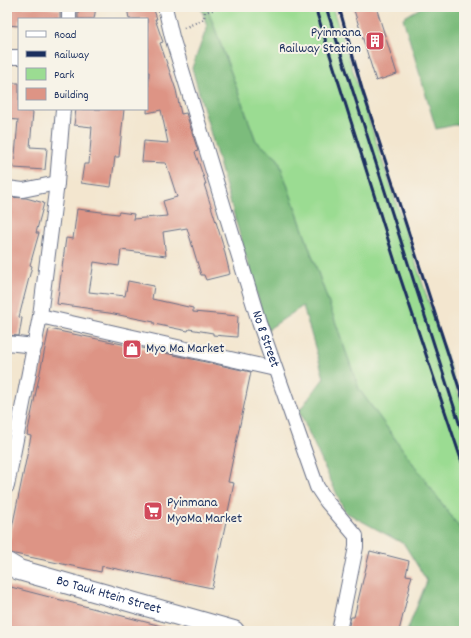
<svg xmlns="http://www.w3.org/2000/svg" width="471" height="638" font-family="Dekko,sans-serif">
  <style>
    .green { fill: #9bdc92; stroke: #5b8678 }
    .forest { fill: #7cbc7c; stroke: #4c766d }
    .building { fill: #dd9485 }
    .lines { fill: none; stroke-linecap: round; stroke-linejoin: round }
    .street-casing { stroke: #676f86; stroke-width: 16 }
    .secondary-casing { stroke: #676f86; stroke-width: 22 }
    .path { stroke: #676f86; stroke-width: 2.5; stroke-dasharray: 1 3; stroke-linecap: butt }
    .street { stroke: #fff; stroke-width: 14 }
    .secondary { stroke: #fff; stroke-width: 20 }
    .rail { stroke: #1b2f5e; stroke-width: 3 }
    .labels { text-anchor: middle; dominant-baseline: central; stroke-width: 4; stroke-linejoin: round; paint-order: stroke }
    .poi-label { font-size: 14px; fill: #1b2f5e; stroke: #f7f3e8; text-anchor: start }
    .street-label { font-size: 14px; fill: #1b2f5e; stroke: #f7f3e8 }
  </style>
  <rect width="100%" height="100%" fill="#f7f3e8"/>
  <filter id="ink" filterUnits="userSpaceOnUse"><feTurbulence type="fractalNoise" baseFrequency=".025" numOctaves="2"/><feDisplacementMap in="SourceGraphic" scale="8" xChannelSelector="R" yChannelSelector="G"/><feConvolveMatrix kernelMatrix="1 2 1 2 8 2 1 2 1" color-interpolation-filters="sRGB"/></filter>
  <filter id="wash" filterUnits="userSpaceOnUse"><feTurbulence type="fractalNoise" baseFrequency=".012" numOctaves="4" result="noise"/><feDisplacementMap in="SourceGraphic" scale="16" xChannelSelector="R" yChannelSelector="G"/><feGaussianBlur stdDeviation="0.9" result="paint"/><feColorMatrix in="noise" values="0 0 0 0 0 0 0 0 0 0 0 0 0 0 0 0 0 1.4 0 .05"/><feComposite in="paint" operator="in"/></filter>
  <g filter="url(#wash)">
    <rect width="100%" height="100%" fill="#f3e6cf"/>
    <path class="green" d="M207,7H332L464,410V534L359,389L278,159L256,141Z"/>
    <g class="forest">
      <path d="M201,7H207L256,141L278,159L359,389L464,534V631H407L427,581L404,544L345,512L299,411L324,378L303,306L267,330L192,68L207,27Z"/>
      <path d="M422,7H464V123L436,129L403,18Z"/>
    </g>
    <g id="blocks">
      <g class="building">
        <path d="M8,7H36L60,9V19H19V26L7,25Z"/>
        <path d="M78,7H96L94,19H78Z"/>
        <path d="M127,7H153L157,19H155L163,42L160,43L176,90L181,114L186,113L198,151L195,152L206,184H204L222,241L230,274L206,280L204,275H201L187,228L163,232L166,256L121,250L119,266L94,262L89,292L125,296L128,281L154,286L152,299L193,308V312L238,316L237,337L213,335V333L189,329L188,331L154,324V322L109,313L93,311V309L57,304L66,238L73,239L77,209L118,214L119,212L134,214L133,219L167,216L163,201L177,197L166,163L142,162L144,141L168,143L161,110L147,113L149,72H147V19H129Z"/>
        <path d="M353,7H376L397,74L376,81Z"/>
        <path d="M11,83H19V111L33,112L30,147L47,148L45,170L14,168L18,120L7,119Z"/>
        <path d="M76,109H124L119,157H115L111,187L81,183L84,164H89L92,127L74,125Z"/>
        <path d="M7,197L26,198L44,203L36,233H39L30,265L32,266L19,317L22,318L19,336L7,335Z"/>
        <path d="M49,329L156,351L251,372L228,482L234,483L212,588L102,566L101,572L15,554L7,552L31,436L27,435Z"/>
        <path d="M370,551L409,561L406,575L412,576L409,585L410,586L399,631H355L348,629L351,617H354Z"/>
        <path d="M7,586L165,627L164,631H7Z"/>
      </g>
    </g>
  </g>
  <g filter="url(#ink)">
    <use href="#blocks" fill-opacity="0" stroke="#676f86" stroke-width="1"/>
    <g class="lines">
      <defs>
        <g id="street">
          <path id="s1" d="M165,7L172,37L259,322L317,487L327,502L356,536V547L339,631"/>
          <path d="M69,19V7"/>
          <path d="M7,57H19"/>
          <path d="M7,188L23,190L57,183"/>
          <path d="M40,316L275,369"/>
          <path d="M7,343L35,346"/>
          <path d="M7,486L40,316L57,183L63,109"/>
        </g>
        <g id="secondary">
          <path id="s2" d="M7,563L19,570L234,631"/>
        </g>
      </defs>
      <use href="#street" class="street-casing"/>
      <use href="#secondary" class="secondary-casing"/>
      <path class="path" d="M184,28L204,19L205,12L222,7"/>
      <use href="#street" class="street"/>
      <use href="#secondary" class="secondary"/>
      <g class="rail">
        <path d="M315,7L398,271L464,468"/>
        <path d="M326,7L464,438"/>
        <path d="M339,7L362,89L464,403"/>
      </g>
    </g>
  </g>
  <defs>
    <symbol id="building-square" viewBox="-11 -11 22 22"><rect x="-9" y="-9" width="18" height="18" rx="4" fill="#d1495b" stroke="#f7f3e8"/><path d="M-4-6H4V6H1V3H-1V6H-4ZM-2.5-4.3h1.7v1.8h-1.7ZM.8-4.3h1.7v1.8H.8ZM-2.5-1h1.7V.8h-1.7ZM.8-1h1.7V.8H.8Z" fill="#fff"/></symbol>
    <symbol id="shop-square" viewBox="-11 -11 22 22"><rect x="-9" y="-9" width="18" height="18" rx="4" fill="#d1495b" stroke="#f7f3e8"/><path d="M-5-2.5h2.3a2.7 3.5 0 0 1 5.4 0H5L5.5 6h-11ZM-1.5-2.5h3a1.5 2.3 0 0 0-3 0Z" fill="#fff"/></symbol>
    <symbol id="supermarket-square" viewBox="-11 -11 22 22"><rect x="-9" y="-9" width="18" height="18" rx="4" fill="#d1495b" stroke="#f7f3e8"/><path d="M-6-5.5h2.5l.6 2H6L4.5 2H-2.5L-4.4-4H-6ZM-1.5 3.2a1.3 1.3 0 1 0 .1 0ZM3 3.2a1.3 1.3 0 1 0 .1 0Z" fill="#fff"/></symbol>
  </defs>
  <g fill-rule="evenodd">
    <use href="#building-square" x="364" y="30" width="22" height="22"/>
    <use href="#shop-square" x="121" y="338" width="22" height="22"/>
    <use href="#supermarket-square" x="142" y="500" width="22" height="22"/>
  </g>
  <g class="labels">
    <g class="poi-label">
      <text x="361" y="33" text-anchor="end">Pyinmana<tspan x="361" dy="16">Railway Station</tspan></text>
      <text x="146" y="349">Myo Ma Market</text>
      <text x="167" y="503">Pyinmana<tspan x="167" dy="16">MyoMa Market</tspan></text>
    </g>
    <g class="street-label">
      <text stroke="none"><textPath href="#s1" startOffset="347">No 8 Street</textPath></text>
      <text stroke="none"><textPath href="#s2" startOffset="107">Bo Tauk Htein Street</textPath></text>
    </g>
  </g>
  <rect width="471" height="638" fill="none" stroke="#f7f3e8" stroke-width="24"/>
  <rect x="18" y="18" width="130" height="92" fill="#f7f3e8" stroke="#9fa5b1"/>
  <rect x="26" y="31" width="20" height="6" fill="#ffffff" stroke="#9fa5b1"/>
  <text x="54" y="38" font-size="12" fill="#1b2f5e">Road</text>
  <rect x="26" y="51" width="20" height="6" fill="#1b2f5e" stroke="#9fa5b1"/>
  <text x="54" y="58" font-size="12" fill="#1b2f5e">Railway</text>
  <rect x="26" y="68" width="20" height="12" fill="#9bdc92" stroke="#9fa5b1"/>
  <text x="54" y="78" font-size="12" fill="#1b2f5e">Park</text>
  <rect x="26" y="88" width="20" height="12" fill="#dd9485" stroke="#9fa5b1"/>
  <text x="54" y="98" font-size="12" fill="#1b2f5e">Building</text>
</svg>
